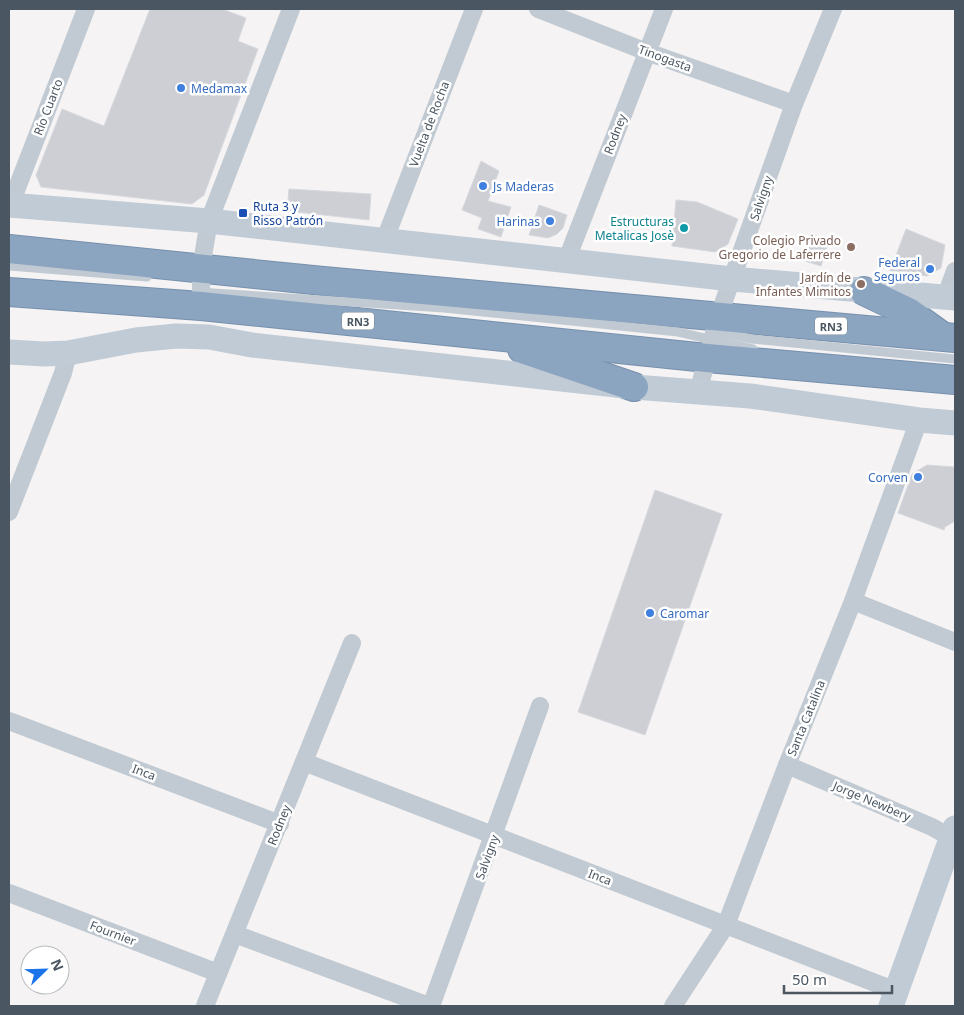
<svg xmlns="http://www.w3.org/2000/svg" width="964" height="1015" font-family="'Noto Sans',sans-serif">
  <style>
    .building { fill: #cdcfd5; stroke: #d7d9de }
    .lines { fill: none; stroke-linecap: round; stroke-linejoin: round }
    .highway-casing { stroke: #7690ad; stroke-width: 30 }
    .lane { stroke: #c1cad2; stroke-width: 9 }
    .street { stroke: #c1cad2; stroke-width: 18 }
    .secondary { stroke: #c1cbd6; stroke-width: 25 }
    .highway { stroke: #8ba5c1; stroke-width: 28 }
    .shop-dot { fill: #3f7fe0; stroke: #fff; stroke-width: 2 }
    .transit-dot { fill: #1a4fb4; stroke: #fff; stroke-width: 2 }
    .culture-dot { fill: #0f9aa8; stroke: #fff; stroke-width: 2 }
    .education-dot { fill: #8d6e63; stroke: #fff; stroke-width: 2 }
    .labels { text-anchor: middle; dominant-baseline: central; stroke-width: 5; stroke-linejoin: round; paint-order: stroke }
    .shield { fill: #fff; stroke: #808990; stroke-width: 1 }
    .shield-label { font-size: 11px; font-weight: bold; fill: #4a5661 }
    .street-label { font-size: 12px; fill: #4a5661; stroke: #fff }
    .shop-label { font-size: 12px; fill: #366cbe; stroke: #fff; text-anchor: start }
    .transit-label { font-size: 12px; fill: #164399; stroke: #fff; text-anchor: start }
    .culture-label { font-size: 12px; fill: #0d838f; stroke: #fff; text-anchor: end }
    .education-label { font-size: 12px; fill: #785e54; stroke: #fff; text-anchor: end }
  </style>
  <rect width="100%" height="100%" fill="#f5f3f3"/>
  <g class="building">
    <path d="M150,9H222L246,18L238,41L258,49L204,195L192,204L41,187L36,175L62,109L104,126Z"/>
    <path d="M481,161L499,171L488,201L511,207L501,237L478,229L482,218L462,210Z"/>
    <path d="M289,189L371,194L369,220L287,211Z"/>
    <path d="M676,200L697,202L738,219L728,244L715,252L672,246Z"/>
    <path d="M539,205L567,215L563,228L557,234L548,238L529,235Z"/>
    <path d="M906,229L945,245L941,268L927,276L890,271Z"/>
    <path d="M810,234L829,240L821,266L802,260Z"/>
    <path d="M927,465L955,467V521L945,527L944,530L898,513L912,474Z"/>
    <path d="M655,490L722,514L645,735L578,712Z"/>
  </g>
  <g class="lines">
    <defs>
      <g id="highway">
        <path d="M9,249L323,281L955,338"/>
        <path d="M864,291L910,313L942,336"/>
        <path d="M9,292L201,306L707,358L955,380"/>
        <path d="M522,349L634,387"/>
      </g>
    </defs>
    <use href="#highway" class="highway-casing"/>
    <g class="lane">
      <path d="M9,266L147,277"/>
      <path d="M198,292L444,308L678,332L753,349"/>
      <path d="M712,331L752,339L955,359"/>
    </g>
    <g class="street">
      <path d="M538,9L647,52L794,104"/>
      <path d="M10,206L86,9"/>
      <path d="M385,239L474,9"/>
      <path d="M567,259L664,9"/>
      <path d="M945,298L955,271"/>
      <path d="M201,306V268L209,221L291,9"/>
      <path d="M698,392L719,315L794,104L833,9"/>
      <path d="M9,512L63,373L68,353"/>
      <path d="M853,601L955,642"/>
      <path d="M9,721L280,824"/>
      <path d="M304,762L896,991"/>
      <path d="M787,765L932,827L955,840"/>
      <path d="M9,893L218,973"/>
      <path d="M235,934L429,1006"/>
      <path d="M205,1006L352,643"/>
      <path d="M431,1006L540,706"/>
      <path d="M673,1006L726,925L787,765L853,601L919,420"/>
    </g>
    <g class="secondary">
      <path d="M9,205L209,221L732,279L955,298"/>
      <path d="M9,352L44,354L68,353L136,340L176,336L209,337L252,345L634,387L750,396L919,420L955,423"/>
      <path d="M891,1006L955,828"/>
    </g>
    <use href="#highway" class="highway"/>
  </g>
  <g class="shop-dot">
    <circle cx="181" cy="88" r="5"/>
    <circle cx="483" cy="186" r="5"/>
    <circle cx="550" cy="221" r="5"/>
    <circle cx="930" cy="269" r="5"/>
    <circle cx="918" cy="477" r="5"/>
    <circle cx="650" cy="613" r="5"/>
  </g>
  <rect class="transit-dot" x="238" y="208" width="10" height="10" rx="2.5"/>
  <circle class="culture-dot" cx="684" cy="228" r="5"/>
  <g class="education-dot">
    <circle cx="851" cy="247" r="5"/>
    <circle cx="861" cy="284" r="5"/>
  </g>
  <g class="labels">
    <g class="shield">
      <rect x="342" y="312.5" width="32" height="17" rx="4"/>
      <rect x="815" y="317.5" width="32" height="17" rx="4"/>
    </g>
    <g class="shield-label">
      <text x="358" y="321">RN3</text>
      <text x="831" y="326">RN3</text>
    </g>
    <g class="street-label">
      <text transform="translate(665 58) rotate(20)">Tinogasta</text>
      <text transform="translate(48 107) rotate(-69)">Río Cuarto</text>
      <text transform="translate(429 124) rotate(-69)">Vuelta de Rocha</text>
      <text transform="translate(615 134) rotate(-69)">Rodney</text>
      <text transform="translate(761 198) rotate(-71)">Salvigny</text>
      <text transform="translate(806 718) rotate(-68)">Santa Catalina</text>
      <text transform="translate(144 772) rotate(21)">Inca</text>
      <text transform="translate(872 801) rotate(23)">Jorge Newbery</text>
      <text transform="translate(279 825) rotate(-68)">Rodney</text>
      <text transform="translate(487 857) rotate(-70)">Salvigny</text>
      <text transform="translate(600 877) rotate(21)">Inca</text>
      <text transform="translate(113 933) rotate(21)">Fournier</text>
    </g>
    <g class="shop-label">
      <text x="191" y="88">Medamax</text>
      <text x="493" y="186">Js Maderas</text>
      <text x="540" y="221" text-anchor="end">Harinas</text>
      <text x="920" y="262" text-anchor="end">Federal<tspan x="920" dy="14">Seguros</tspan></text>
      <text x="908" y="477" text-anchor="end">Corven</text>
      <text x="660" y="613">Caromar</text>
    </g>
    <g class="transit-label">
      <text x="253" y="206">Ruta 3 y<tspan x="253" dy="14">Risso Patrón</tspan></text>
    </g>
    <g class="culture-label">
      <text x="674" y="221">Estructuras<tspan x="674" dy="14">Metalicas Josè</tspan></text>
    </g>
    <g class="education-label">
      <text x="841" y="240">Colegio Privado<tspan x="841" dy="14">Gregorio de Laferrere</tspan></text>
      <text x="851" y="277">Jardín de<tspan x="851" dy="14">Infantes Mimitos</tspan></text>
    </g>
  </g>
  <rect width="964" height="1015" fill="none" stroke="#4a5661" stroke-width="20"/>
  <g transform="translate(45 970) rotate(67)"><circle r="24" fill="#ffffff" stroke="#b7bbc0"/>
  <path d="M0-4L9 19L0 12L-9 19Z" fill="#1a73e8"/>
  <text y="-8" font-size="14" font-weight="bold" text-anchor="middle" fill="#4a5661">N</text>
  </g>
  <path d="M784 985v8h108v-8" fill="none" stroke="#4a5661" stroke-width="2.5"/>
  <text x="792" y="985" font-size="15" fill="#4a5661" stroke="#ffffff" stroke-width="4" paint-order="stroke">50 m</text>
</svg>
